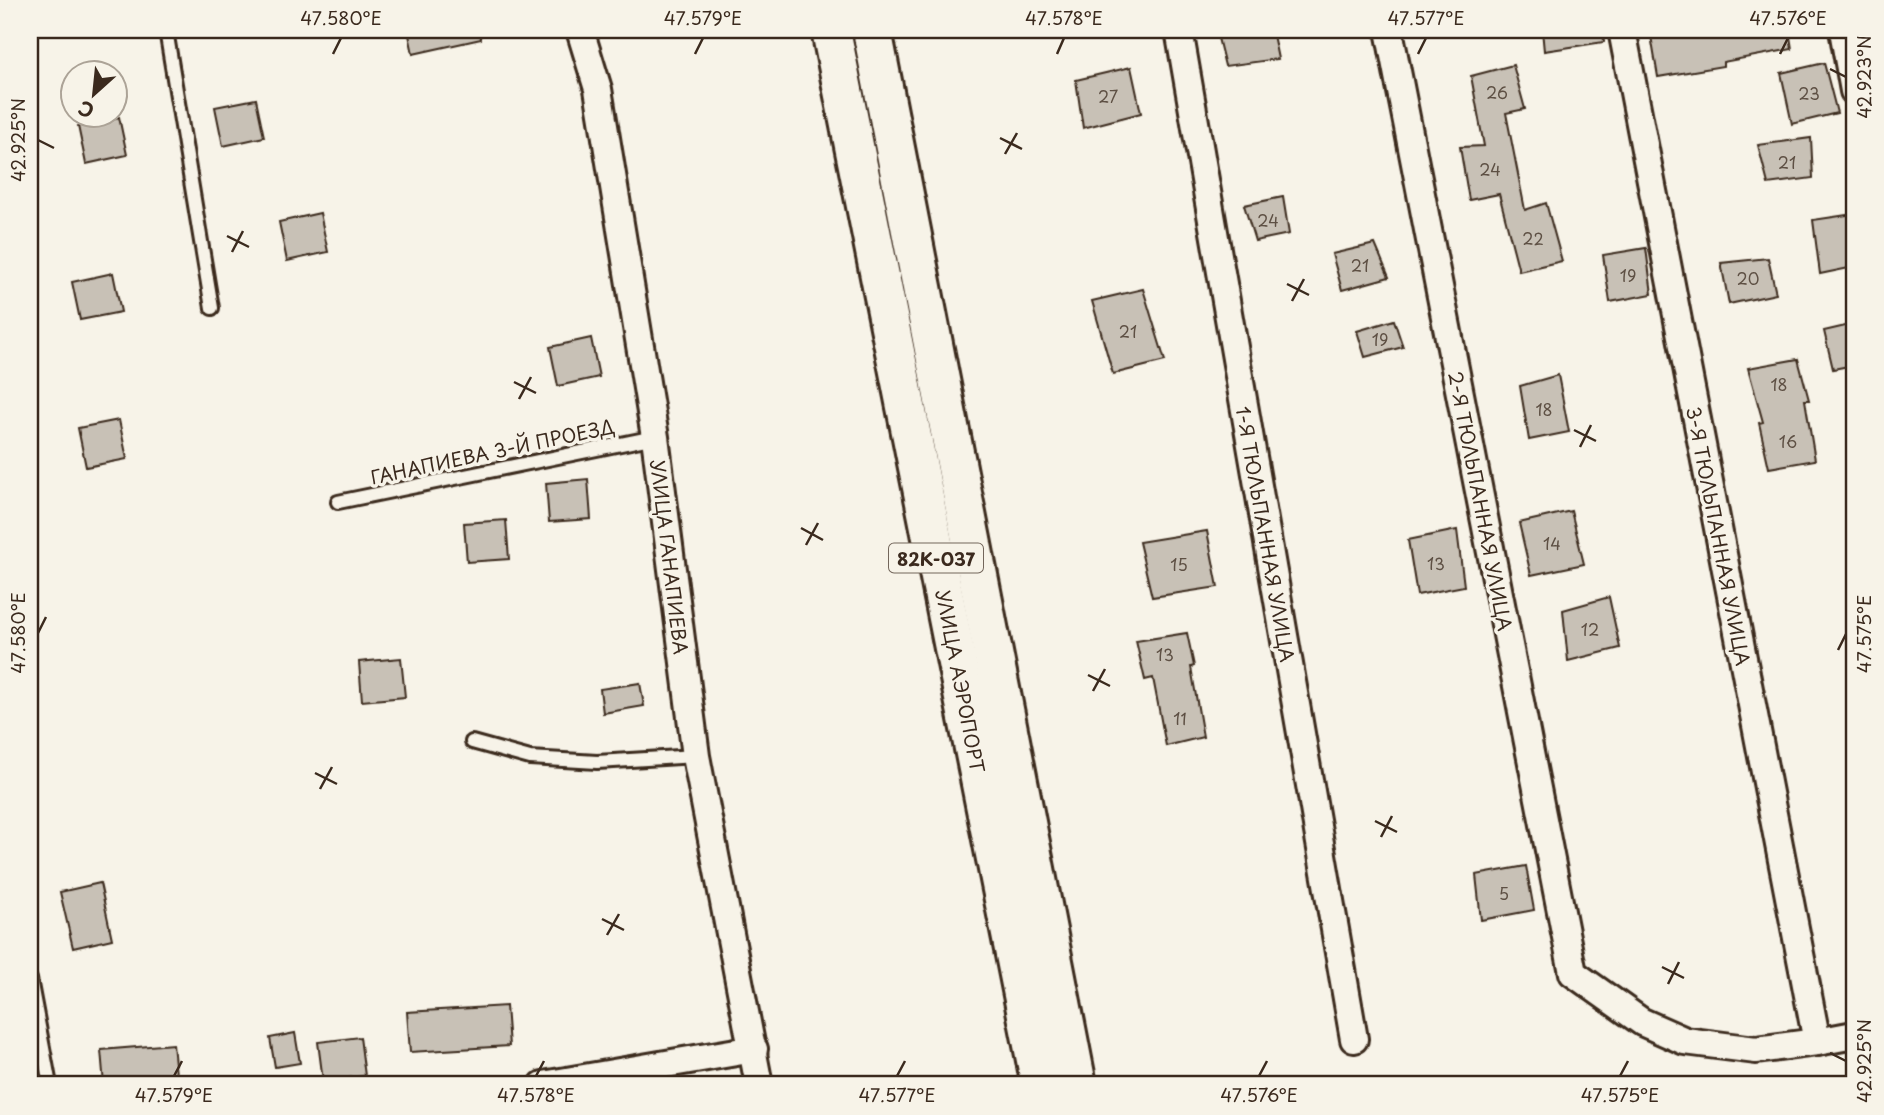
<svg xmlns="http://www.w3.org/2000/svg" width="1884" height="1115" font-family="'Playpen Sans',sans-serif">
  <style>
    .building { fill: #c8c1b6; stroke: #3b2a1e; stroke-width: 2 }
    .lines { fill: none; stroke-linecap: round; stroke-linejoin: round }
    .lane-casing { stroke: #3b2a1e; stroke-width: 18 }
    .street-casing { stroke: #3b2a1e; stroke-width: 32 }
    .primary-casing { stroke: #3b2a1e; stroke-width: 44 }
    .lane { stroke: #f7f3e8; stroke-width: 12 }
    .street { stroke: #f7f3e8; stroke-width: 26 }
    .primary { stroke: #f7f3e8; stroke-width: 38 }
    .ticks { fill: none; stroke: #3b2a1e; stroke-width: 2.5 }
    .labels { text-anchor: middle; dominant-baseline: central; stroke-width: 7; stroke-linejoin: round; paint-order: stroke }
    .number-label { font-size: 16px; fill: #5e5044 }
    .shield { fill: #f7f3e8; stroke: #73665b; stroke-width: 2 }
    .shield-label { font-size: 18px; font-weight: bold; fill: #3b2a1e }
    .street-label { font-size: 19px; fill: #3b2a1e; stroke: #f7f3e8 }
    .neatline { fill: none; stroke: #3b2a1e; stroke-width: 2.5 }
    .ticks-label { font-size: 18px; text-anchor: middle; fill: #3b2a1e }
  </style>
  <rect width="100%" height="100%" fill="#f7f3e8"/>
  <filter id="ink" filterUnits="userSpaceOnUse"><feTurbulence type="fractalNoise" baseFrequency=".0143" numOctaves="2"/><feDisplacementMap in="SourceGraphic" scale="14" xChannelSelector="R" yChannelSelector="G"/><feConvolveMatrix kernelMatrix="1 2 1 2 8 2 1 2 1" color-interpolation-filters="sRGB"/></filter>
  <g filter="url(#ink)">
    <g class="building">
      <path d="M408,30H480L481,39L413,54Z"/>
      <path d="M1216,30H1272L1278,59L1225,66Z"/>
      <path d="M1542,30H1603L1604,42L1544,51Z"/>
      <path d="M1650,30H1789L1792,49L1723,62V66L1658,77Z"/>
      <path d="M1824,63L1837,113L1792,124L1781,73Z"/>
      <path d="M1513,65L1525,109L1506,113L1525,210L1546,203L1562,261L1519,271L1499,194L1469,200L1460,147L1484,146L1471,76Z"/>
      <path d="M1131,67L1141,113L1083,128L1076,80Z"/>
      <path d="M256,99L264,137L223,146L215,107Z"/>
      <path d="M119,117L127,155L86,164L78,126Z"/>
      <path d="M1811,138L1813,178L1768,184L1758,145Z"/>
      <path d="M1283,197L1289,234L1255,241L1244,205Z"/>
      <path d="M320,213L328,252L287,261L279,222Z"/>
      <path d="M1854,214V267L1820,274L1813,220Z"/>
      <path d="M1375,244L1389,277L1342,290L1332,254Z"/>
      <path d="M1646,248L1652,294L1610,302L1603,255Z"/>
      <path d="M1768,258L1776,294L1729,304L1721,263Z"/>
      <path d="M113,273L121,312L80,320L72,282Z"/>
      <path d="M1143,289L1165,361L1113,374L1092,301Z"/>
      <path d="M1394,320L1403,347L1365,357L1357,331Z"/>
      <path d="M1854,324V365L1833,369L1824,331Z"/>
      <path d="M591,338L599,377L558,386L550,347Z"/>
      <path d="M1798,359L1809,400H1805L1815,460L1769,468L1759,423L1763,422L1748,368Z"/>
      <path d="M1558,375L1569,432L1529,440L1520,386Z"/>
      <path d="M119,420L127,459L86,467L78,428Z"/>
      <path d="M588,479L591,519L549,522L546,483Z"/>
      <path d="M1571,511L1584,564L1531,575L1519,523Z"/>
      <path d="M506,520L509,559L467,562L464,523Z"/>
      <path d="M1457,530L1464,586L1417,595L1408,540Z"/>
      <path d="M1207,531L1218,587L1152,597L1139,542Z"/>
      <path d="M1609,597L1620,648L1568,661L1563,610Z"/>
      <path d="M1187,633L1194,666L1191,667L1203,737L1166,746L1153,678L1145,680L1136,641Z"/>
      <path d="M401,658L405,697L362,701L359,662Z"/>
      <path d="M640,683L644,706L603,713L600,689Z"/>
      <path d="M1526,866L1534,910L1481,920L1476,875Z"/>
      <path d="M100,883L112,939L73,948L60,892Z"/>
      <path d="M506,1006L509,1046L410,1052L407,1012Z"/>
      <path d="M295,1033L300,1063L275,1067L270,1038Z"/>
      <path d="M360,1037L365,1076L323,1081L318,1042Z"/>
      <path d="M173,1044L177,1085H104L101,1050Z"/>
    </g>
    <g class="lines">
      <defs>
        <g id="lane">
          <path d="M166,30L212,308"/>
          <path d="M338,502L655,437"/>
          <path d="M472,742L530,758L597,762L696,756"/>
          <path d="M30,979L50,1085"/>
        </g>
        <g id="street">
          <path d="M580,30L598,89L655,437L696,756L759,1085"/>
          <path d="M1179,30L1354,1039"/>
          <path d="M1389,30L1573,973L1642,1022L1685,1041L1756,1050L1817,1042L1854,1035"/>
          <path d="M1622,30L1817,1042"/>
          <path d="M1843,30L1854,91"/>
          <path d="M543,1085L754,1049"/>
        </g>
        <g id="primary">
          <path d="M831,30L1041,1085"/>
          <path d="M872,30L1077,1085"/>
        </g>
      </defs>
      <use href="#lane" class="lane-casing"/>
      <use href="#street" class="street-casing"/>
      <use href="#primary" class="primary-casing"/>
      <use href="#lane" class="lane"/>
      <use href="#street" class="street"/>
      <use href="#primary" class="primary"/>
    </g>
  </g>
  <path class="ticks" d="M333,54L341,38M695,54L703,38M1057,54L1064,38M1418,54L1426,38M1780,54L1788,38M1830,69L1846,77M1000,138L1022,149M38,140L54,148M1005,154L1017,133M227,236L249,247M232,252L243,231M1287,284L1309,295M1292,301L1304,279M514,382L536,393M519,399L531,377M1574,430L1596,441M1580,447L1591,425M801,528L823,540M806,545L818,523M38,633L46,617M1838,650L1846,634M1088,675L1110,686M1093,691L1105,669M315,773L337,784M320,789L332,767M1375,821L1397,832M1381,837L1392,816M602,919L624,930M607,935L619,914M1662,967L1684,978M1668,984L1679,962M1830,1053L1846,1061M174,1076L182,1061M536,1076L544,1061M897,1076L905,1061M1259,1076L1267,1061M1620,1076L1628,1061"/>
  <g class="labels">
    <g class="number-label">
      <text x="1497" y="92">26</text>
      <text x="1809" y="93">23</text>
      <text x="1108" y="96">27</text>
      <text x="1787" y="162">21</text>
      <text x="1490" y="169">24</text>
      <text x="1268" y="220">24</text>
      <text x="1533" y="238">22</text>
      <text x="1360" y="265">21</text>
      <text x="1628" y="275">19</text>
      <text x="1748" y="278">20</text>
      <text x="1128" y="331">21</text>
      <text x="1380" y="339">19</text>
      <text x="1779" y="384">18</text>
      <text x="1544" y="409">18</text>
      <text x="1788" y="441">16</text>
      <text x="1552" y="543">14</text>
      <text x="1436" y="563">13</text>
      <text x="1179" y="564">15</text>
      <text x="1590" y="629">12</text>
      <text x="1165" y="654">13</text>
      <text x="1180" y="718">11</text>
      <text x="1504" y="893">5</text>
    </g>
    <rect class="shield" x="889" y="543.5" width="94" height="29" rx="5"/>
    <g class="shield-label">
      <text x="936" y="558">82К-037</text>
    </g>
    <g class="street-label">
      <text transform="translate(492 451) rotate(-12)">ГАНАПИЕВА 3-Й ПРОЕЗД</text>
      <text transform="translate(1481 501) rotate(79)">2-Я ТЮЛЬПАННАЯ УЛИЦА</text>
      <text transform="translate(1266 534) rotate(80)">1-Я ТЮЛЬПАННАЯ УЛИЦА</text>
      <text transform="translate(1719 536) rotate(79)">3-Я ТЮЛЬПАННАЯ УЛИЦА</text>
      <text transform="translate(670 557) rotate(83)">УЛИЦА ГАНАПИЕВА</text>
      <text transform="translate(961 681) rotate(79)">УЛИЦА АЭРОПОРТ</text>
    </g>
  </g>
  <rect width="1884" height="1115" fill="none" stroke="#f7f3e8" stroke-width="77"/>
  <g transform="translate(94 94) rotate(207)"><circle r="33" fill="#f7f3e8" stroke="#aca397" stroke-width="2"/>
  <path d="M0-5L12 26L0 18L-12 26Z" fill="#3b2a1e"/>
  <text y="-10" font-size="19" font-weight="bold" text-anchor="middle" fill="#3b2a1e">С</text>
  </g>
  <rect x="38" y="38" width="1808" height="1038" class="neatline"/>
  <g class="ticks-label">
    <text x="341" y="25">47.580°E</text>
    <text x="703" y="25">47.579°E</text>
    <text x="1064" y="25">47.578°E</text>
    <text x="1426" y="25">47.577°E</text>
    <text x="1788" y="25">47.576°E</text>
    <text transform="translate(1865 77) rotate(-90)" y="6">42.923°N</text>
    <text transform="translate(19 140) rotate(-90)" y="6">42.925°N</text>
    <text transform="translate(19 633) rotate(-90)" y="6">47.580°E</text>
    <text transform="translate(1865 634) rotate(-90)" y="6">47.575°E</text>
    <text transform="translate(1865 1061) rotate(-90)" y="6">42.925°N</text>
    <text x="174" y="1102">47.579°E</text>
    <text x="536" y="1102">47.578°E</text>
    <text x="897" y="1102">47.577°E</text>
    <text x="1259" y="1102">47.576°E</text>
    <text x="1620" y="1102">47.575°E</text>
  </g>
</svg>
